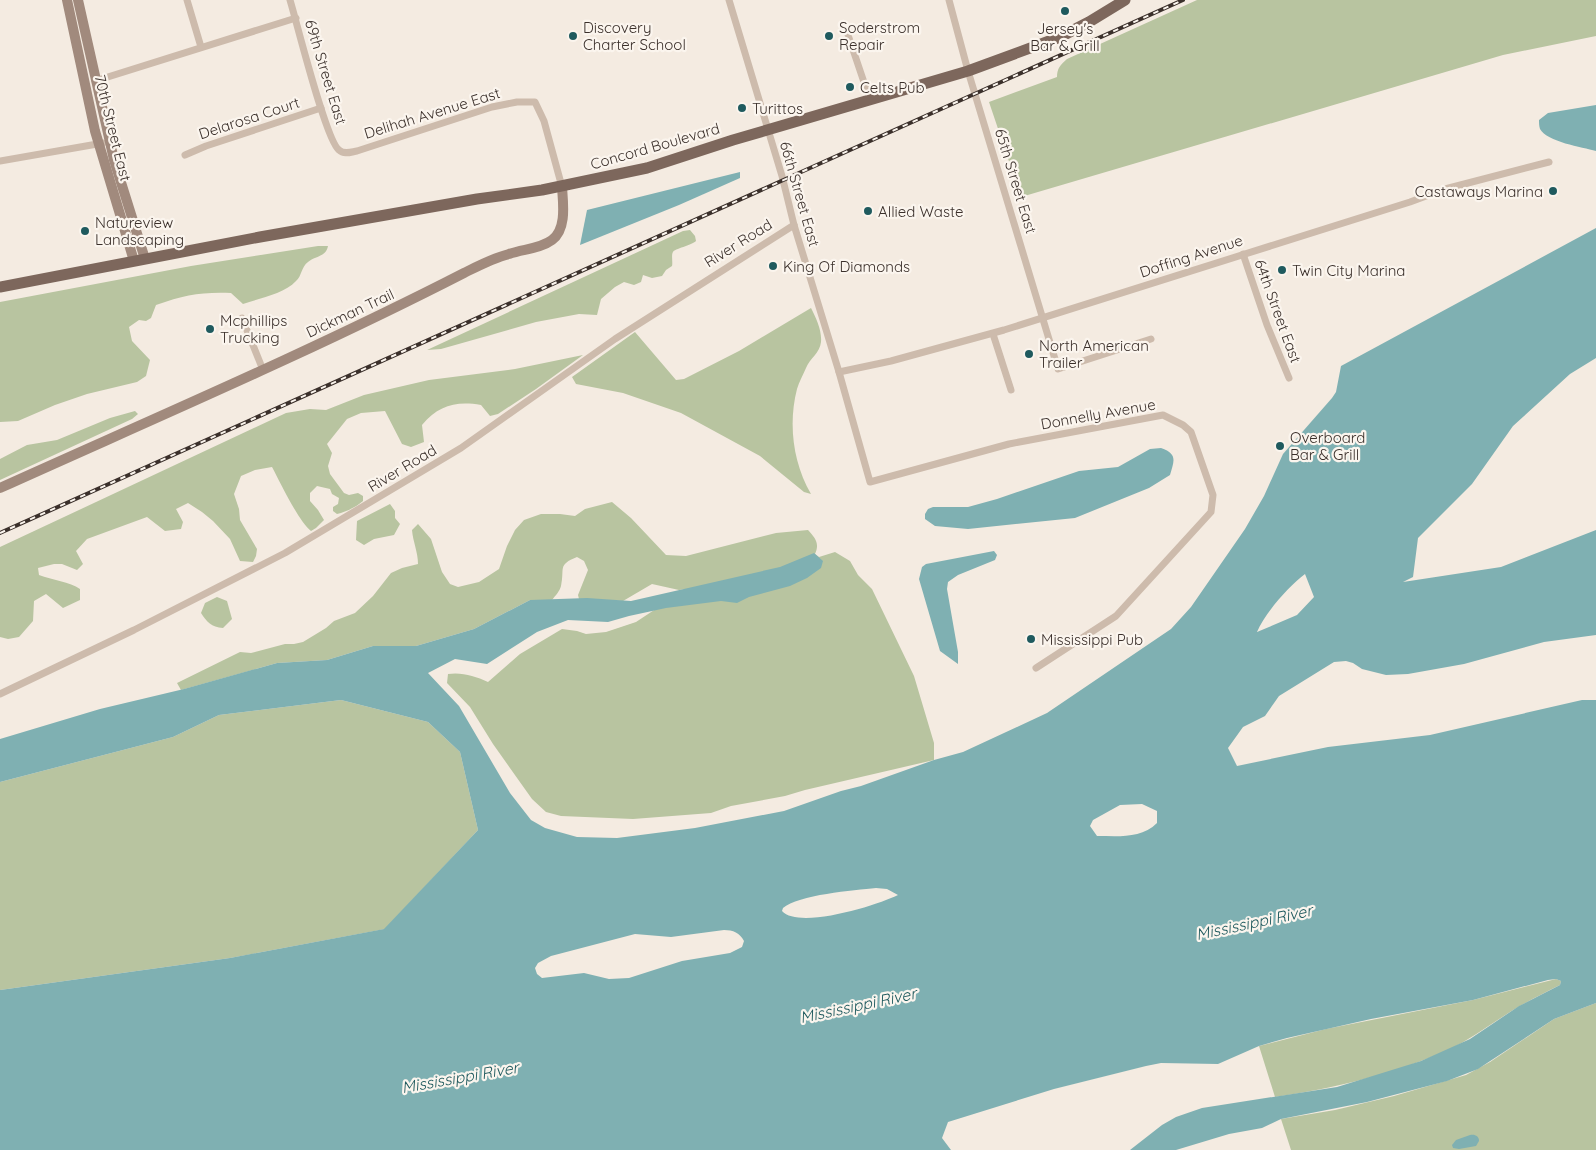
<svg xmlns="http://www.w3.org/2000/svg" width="1596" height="1150" font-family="Quicksand,sans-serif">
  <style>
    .green { fill: #b8c4a0 }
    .water { fill: #7fb0b2; fill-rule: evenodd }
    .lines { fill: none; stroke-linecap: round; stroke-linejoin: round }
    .street { stroke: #cdbbac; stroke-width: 7 }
    .secondary { stroke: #a18a7d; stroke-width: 10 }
    .primary { stroke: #7d675c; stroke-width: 11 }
    .rail-casing { stroke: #3b302b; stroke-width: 4 }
    .rail { stroke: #fbf5ee; stroke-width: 2; stroke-dasharray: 5.5; stroke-linecap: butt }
    .poi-dot { fill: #1f5a5e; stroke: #fbf5ee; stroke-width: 2 }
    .labels { text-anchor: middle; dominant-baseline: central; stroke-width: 4.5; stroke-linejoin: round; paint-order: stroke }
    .poi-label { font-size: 15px; fill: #3b302b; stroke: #fbf5ee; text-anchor: start }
    .street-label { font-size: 15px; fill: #3b302b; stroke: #fbf5ee }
    .water-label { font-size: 16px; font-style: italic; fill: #1f5a5e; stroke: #fbf5ee }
  </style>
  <rect width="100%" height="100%" fill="#f4ebe1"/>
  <g class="green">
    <path d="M1197,0H1596V36L1503,55L1021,197L989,102L1057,77C1057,69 1060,65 1067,59Z"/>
    <path d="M690,230L695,236L696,241C692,245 674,249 673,252C671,255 673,262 672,266L666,270L662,276L652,278L643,275L641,282L634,285L624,282L615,287L601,299L597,315L579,314L536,322L441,349L427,350L683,231Z"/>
    <path d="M318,246H328C326,257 315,256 308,262C301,267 302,276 296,281C284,294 260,298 243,304L231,293C200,292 185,295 156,305L151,318L146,321L139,320L129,327L132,341L150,360L146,376L137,382L87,394L55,405L18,421L0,422V302L191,266Z"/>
    <path d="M811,308C816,318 822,330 821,342C820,353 810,358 806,368C803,375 799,382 797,389C788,424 793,463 811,494L804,492L760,456L681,413L623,393L576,384L572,377L635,332L676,380L684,379L739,351Z"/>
    <path d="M583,355L536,389L498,414L490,416L481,405C456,401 439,405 422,425L424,442L411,447L402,444L385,411L361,413L347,419L327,444L332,453L328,466L330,474L344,493L349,495L358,493L363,496V501C356,507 346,512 337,514L333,511V507L338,504L339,498L332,494L330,489L317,486L310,493V501L318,510L324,520L316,528L311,531C299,522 280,482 272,467L255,470L241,476L234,494L239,509L240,520L257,549L256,556L253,562L240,561L230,539L213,521L202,512L188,503L176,509L183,522L181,529L165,531L147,517L87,539L76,551L83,564L77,570L62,564H54L38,568L39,575C52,580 70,582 80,589V600L63,608L46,594L34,601L33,621L19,637L8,639L0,637V547L286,413L310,409L326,410L364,395L429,380L515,369Z"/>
    <path d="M135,411L138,414L132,419L0,480V459L27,445L57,440L110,418Z"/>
    <path d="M612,502L631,518L666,555L686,556L776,533L808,530C815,538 820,543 815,554L819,557L835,552L850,561L858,575L872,589L914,676L934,743V760L805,790L785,796L731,806L711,813L633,819L561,816L546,812L532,799L493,744L470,707L447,683L448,674C462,672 475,676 488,682L520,654L562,629L577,631L586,634L606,632L636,622L686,589L679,590L652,584L623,601L579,599L578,595L588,570L584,561L577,557C557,565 565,568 561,586C560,591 555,596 552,600H530L474,629L416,646H373L327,660L277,663L181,690L177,683L240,652L251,653L285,644H294L303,642L326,628L334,621L355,613L373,596L391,573L402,568L418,564C418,552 413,542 412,530L418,524L431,539L442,572L450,584L458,587L479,582L499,569L507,546L515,530L524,520L541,514H560L575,516L585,509Z"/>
    <path d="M390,504L395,511V518L400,524L394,535L374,539L364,545L356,540L357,521Z"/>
    <path d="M217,597L227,601L232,619L223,628C211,627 207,622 201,613L205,603Z"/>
    <path d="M341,700L428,722L460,752L478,830L385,929L230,958L0,990V782L173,737L219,715Z"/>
    <path d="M1556,979L1561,981L1560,985C1544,993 1528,1001 1513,1010C1491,1024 1471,1039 1448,1050C1392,1075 1334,1088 1275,1097L1259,1046L1326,1029L1473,1000Z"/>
    <path d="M1596,1003V1150H1291L1281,1119L1335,1110L1394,1096L1466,1075L1490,1062L1554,1019Z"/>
  </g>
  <g class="water">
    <path d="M1596,105V151C1582,147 1547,142 1540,129C1539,126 1539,123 1539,120L1548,113Z"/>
    <path d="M740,172V178L679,205L580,245L587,210Z"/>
    <path d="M1596,228V358L1570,374L1513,426L1472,484L1418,538L1413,577L1403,582L1501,567L1596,530V635L1544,642L1464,664L1408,674L1386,675L1362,669L1353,663L1346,661L1334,662L1279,696L1265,716L1243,727L1228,748L1237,766L1328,747L1430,735L1582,700H1596V1003L1554,1019L1478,1069L1447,1081L1367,1102L1281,1119L1262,1128L1229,1134L1176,1150H1130L1162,1125L1176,1117L1202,1108L1337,1087L1421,1061L1470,1039L1519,1006L1560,985L1561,981L1556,979L1548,980L1473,1000L1371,1019L1287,1038L1259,1046L1218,1064L1161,1063L1146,1066L1054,1089L948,1122L942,1138L951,1150H0V990L230,958L384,929L478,830L460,752L428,722L341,700L219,715L173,737L0,782V739L100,709L184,689L277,663L327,660L373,646H416L474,629L530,600L587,598L631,601L780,567L814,553L823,561L821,568L807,578L790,586L749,597L737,603L721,601L666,608L629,616L608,622L568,620L537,632L487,664L455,659L428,673L459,706L510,793L531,820L545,828L577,837L617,838L695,828L784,811L841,791L861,786L934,760L963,752L1047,713L1171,629L1191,607L1245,529L1264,496L1283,454L1332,398L1336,392L1341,366ZM1305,574L1314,597L1297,615L1257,632C1265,613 1289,586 1305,574ZM1142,804L1157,811V823C1141,839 1118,836 1097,836L1090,826L1093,820L1120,805ZM876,888L887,889L898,895C878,905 799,930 782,911L783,908C798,895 854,890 876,888ZM724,930C733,930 740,933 744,941L742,947L730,953L682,961L629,978L609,979L584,973L542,978L537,974L535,968L538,963L551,956L635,934L671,937Z"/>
    <path d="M1161,448C1178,454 1174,461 1170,475L1149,488L1075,518L968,529L935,526L925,519V514L928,509L933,507H968L997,499L1079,471L1118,467L1150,449Z"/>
    <path d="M994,551L997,555L995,560L958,575L948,582L947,589L958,652V664L940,651L919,579L922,567L926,564Z"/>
    <path d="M1470,1135C1475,1134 1479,1136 1479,1141L1476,1146L1459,1149L1453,1148L1452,1145L1456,1140Z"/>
  </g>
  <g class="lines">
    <g class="street">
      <path d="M187,0L201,47"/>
      <path d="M290,0C297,23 326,141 339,150C344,155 351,152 357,151L492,107L517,102H535L544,121L562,187"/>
      <path d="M729,0L782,176L794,225L839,372L870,482L1009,444L1163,415L1183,425L1191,432L1213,495L1211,512L1116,616L1036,668"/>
      <path d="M949,0L968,71L1058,369L1151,339"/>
      <path d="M847,32L870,100"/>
      <path d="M95,81L296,18"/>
      <path d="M185,155L206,146L321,108"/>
      <path d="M0,161L103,143"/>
      <path d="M1243,254L1267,325L1289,378"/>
      <path d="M242,318L263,370"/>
      <path d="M993,334L1011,390"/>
      <path d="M839,372L891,361L1004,330L1410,202L1445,189L1549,162"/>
      <path d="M0,694L134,630L285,553L461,448L615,339L794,225"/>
    </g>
    <g class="secondary">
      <path d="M67,0L95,131L134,261"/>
      <path d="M78,0L114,160L145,259"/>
      <path d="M0,488C155,418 312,351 464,273C478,266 493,258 509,254C522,249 540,249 552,240C567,229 563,203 562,187"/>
    </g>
    <path class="primary" d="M0,287L260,237L477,199L542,190L647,168L733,140L968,71L1060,37L1089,22L1125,0"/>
    <defs>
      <path id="rail" d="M0,533L1183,0"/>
    </defs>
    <use href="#rail" class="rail-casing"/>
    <use href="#rail" class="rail"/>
  </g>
  <g class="poi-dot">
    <circle cx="1065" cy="11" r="5"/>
    <circle cx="573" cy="36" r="5"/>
    <circle cx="829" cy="36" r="5"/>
    <circle cx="850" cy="87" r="5"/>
    <circle cx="742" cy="108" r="5"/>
    <circle cx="1553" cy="191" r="5"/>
    <circle cx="868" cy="211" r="5"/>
    <circle cx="85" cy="231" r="5"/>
    <circle cx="773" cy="266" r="5"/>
    <circle cx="1282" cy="270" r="5"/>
    <circle cx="210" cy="329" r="5"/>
    <circle cx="1029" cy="354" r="5"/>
    <circle cx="1280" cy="446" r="5"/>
    <circle cx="1031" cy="639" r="5"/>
  </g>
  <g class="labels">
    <g class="poi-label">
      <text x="583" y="27">Discovery<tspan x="583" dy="17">Charter School</tspan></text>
      <text x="839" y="27">Soderstrom<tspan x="839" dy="17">Repair</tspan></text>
      <text x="1065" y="28" text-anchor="middle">Jersey's<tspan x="1065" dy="17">Bar &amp; Grill</tspan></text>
      <text x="860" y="87">Celts Pub</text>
      <text x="752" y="108">Turittos</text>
      <text x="1543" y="191" text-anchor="end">Castaways Marina</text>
      <text x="878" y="211">Allied Waste</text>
      <text x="95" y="222">Natureview<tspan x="95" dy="17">Landscaping</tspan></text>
      <text x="783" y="266">King Of Diamonds</text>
      <text x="1292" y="270">Twin City Marina</text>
      <text x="220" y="320">Mcphillips<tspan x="220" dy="17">Trucking</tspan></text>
      <text x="1039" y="345">North American<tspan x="1039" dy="17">Trailer</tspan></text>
      <text x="1290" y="437">Overboard<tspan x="1290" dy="17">Bar &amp; Grill</tspan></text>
      <text x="1041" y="639">Mississippi Pub</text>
    </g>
    <g class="street-label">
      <text transform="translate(326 72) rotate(73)">69th Street East</text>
      <text transform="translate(432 113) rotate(-17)">Delihah Avenue East</text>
      <text transform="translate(249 118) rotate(-18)">Delarosa Court</text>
      <text transform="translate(113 128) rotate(76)">70th Street East</text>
      <text transform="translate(655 146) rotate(-16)">Concord Boulevard</text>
      <text transform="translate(1016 181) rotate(73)">65th Street East</text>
      <text transform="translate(800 194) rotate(74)">66th Street East</text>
      <text transform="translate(738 243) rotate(-32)">River Road</text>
      <text transform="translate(1191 256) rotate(-18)">Doffing Avenue</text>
      <text transform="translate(1278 311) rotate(70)">64th Street East</text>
      <text transform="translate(350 313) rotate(-25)">Dickman Trail</text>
      <text transform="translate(1098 414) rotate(-10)">Donnelly Avenue</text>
      <text transform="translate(402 468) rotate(-31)">River Road</text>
    </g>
    <g class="water-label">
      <text transform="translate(1254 922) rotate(-12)">Mississippi River</text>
      <text transform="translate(858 1005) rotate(-12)">Mississippi River</text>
      <text transform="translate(460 1077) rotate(-10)">Mississippi River</text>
    </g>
  </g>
</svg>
